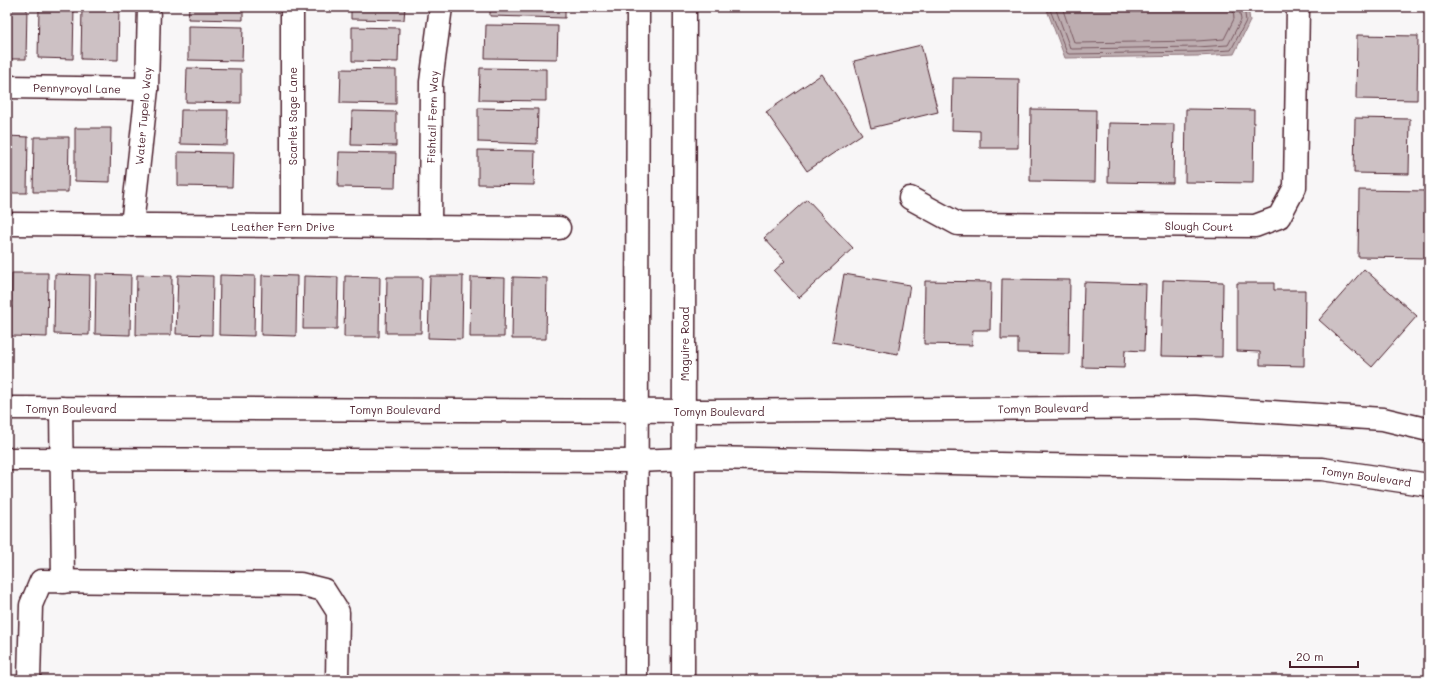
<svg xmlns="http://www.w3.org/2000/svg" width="1436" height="687" font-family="Mali,sans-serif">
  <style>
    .water { fill: #bdadb0; stroke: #8f747b }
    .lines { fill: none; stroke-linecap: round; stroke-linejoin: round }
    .shore { stroke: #785860; stroke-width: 1 }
    .building { fill: #cdc1c4; stroke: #4a1f2b }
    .minor-casing { stroke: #4a1f2b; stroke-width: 25 }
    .major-casing { stroke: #4a1f2b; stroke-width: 25 }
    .minor { stroke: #fff; stroke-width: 22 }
    .major { stroke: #fff; stroke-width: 22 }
    .labels { text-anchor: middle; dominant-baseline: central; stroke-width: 3; stroke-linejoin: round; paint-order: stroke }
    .street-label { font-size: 11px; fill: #4a1f2b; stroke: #fff }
  </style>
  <rect width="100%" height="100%" fill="#f8f6f7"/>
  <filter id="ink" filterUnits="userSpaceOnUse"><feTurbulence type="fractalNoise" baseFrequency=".025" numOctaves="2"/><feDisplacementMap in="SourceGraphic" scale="8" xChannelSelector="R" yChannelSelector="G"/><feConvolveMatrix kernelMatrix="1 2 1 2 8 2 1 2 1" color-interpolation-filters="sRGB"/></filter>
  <g filter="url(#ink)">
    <path class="water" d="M1036,7H1248L1250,21L1234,54L1197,56L1065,58L1047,10Z"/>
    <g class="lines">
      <g class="shore">
        <path d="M1049,7L1067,53L1069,54L1197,52L1231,50L1246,21L1244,7"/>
        <path d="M1055,7L1070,48L1072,49L1197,47L1228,45L1241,20L1239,7"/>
        <path d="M1062,7L1074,42L1076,43L1197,41L1224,39L1234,19L1233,7"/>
      </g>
    </g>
    <g class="building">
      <path d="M7,7H27L26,59H7Z"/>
      <path d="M39,7H74L73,59L38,58Z"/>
      <path d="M82,7H119L118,60L81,59Z"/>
      <path d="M189,7H243V20L188,19Z"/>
      <path d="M351,7H405L404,20L351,19Z"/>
      <path d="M490,7H565V18L490,16Z"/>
      <path d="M486,25L558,26L557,59L485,58Z"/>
      <path d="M188,26L243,27L242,61L188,60Z"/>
      <path d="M352,27L399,28L398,62L352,61Z"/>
      <path d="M1357,35L1418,36L1417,100L1356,99Z"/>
      <path d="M921,45L938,112L871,128L854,61Z"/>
      <path d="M187,68L241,69V103L186,102Z"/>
      <path d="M480,68L546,69V101L479,100Z"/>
      <path d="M341,69L396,70V104L340,103Z"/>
      <path d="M822,74L862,134L807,171L766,112Z"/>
      <path d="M953,78L1019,79L1018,148H980V131L952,130Z"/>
      <path d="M478,108L538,109L537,144L478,142Z"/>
      <path d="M1031,109L1096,110L1095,182L1030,181Z"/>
      <path d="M1186,109L1254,110L1253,183L1185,182Z"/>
      <path d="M181,110H228L227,145L180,144Z"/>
      <path d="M352,111L396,112V146L351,145Z"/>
      <path d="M1355,118L1410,119L1409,174L1354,173Z"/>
      <path d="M1109,123L1174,124L1173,183L1108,182Z"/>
      <path d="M75,128H111L110,182L75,181Z"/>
      <path d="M7,136L28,137L27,193H7Z"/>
      <path d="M34,137H69L68,192H33Z"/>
      <path d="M478,150L535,151L534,185L478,184Z"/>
      <path d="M178,152L233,153L232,187L178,186Z"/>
      <path d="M339,152L396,153L395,188L338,187Z"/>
      <path d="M1359,190L1429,191V258L1358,257Z"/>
      <path d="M807,199L853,248L799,298L774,271L785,261L764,238Z"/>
      <path d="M1364,269L1417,316L1372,367L1319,320Z"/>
      <path d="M12,273H48L47,337L11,336Z"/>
      <path d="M55,274L90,275L89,335L54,334Z"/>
      <path d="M96,274L131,275L130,335L95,334Z"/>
      <path d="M844,274L910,285L898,354L832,342Z"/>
      <path d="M137,275L172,276L171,335H136Z"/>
      <path d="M178,275L213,276L212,335L176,334Z"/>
      <path d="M220,275L255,276L254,336L219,335Z"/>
      <path d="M262,275L297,276L296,336L261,335Z"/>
      <path d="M304,276L338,277L337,329H303Z"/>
      <path d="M345,276L380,277L379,337H344Z"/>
      <path d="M430,276H463L462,339L428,338Z"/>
      <path d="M387,277H422L421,333H386Z"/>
      <path d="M471,277L505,278L504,337H470Z"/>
      <path d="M513,277L547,278L546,339H512Z"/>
      <path d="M1002,279L1070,280L1069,354L1018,353V339H1001Z"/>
      <path d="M1163,280L1223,282L1222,357L1161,356Z"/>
      <path d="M925,281L991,282L990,330H973L972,345L924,344Z"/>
      <path d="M1084,282L1146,284L1144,351L1125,350L1124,368L1082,367Z"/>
      <path d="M1237,283H1274V290H1305L1304,366L1260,365V352L1237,351Z"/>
    </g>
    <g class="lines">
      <defs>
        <g id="minor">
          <path d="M292,7V226"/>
          <path d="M7,87L147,89"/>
          <path d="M910,198L958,224L1255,226L1279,217L1295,187L1298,7"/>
          <path d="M7,224L559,228"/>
          <path d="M132,225L147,89L149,7"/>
          <path d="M430,227L431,82L441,7"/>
          <path d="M7,408L707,411L1194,407L1383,419L1429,430"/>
          <path d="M61,408L63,582"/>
          <path d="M7,459L637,461L708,458L1043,465L1322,469L1429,485"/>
          <path d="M29,680L31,605L41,581L300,584L324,590L338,612L337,680"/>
        </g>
        <g id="major">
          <path d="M636,680L638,7"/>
          <path d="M683,680L685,7"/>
        </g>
      </defs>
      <use href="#minor" class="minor-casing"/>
      <use href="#major" class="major-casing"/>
      <use href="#minor" class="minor"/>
      <use href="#major" class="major"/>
    </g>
  </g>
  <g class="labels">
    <g class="street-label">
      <text transform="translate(77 88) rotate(1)">Pennyroyal Lane</text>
      <text transform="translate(143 116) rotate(-85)">Water Tupelo Way</text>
      <text transform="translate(292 116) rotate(-90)">Scarlet Sage Lane</text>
      <text transform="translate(432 117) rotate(-88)">Fishtail Fern Way</text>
      <text x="283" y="226">Leather Fern Drive</text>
      <text transform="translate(1199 226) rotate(1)">Slough Court</text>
      <text transform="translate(684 344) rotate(-90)">Maguire Road</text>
      <text x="71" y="408">Tomyn Boulevard</text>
      <text transform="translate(1043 408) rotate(-1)">Tomyn Boulevard</text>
      <text x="395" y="409">Tomyn Boulevard</text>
      <text x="719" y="411">Tomyn Boulevard</text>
      <text transform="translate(1366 476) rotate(8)">Tomyn Boulevard</text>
    </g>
  </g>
  <rect width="1436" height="687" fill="none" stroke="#fff" stroke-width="24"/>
  <rect x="12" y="12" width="1412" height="663" fill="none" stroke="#4a1f2b" stroke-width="1.5" filter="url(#ink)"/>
  <path d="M1290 661v6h68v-6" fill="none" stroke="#4a1f2b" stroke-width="2"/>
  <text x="1296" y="661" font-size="12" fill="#4a1f2b" stroke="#ffffff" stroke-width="3" paint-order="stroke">20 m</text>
</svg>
